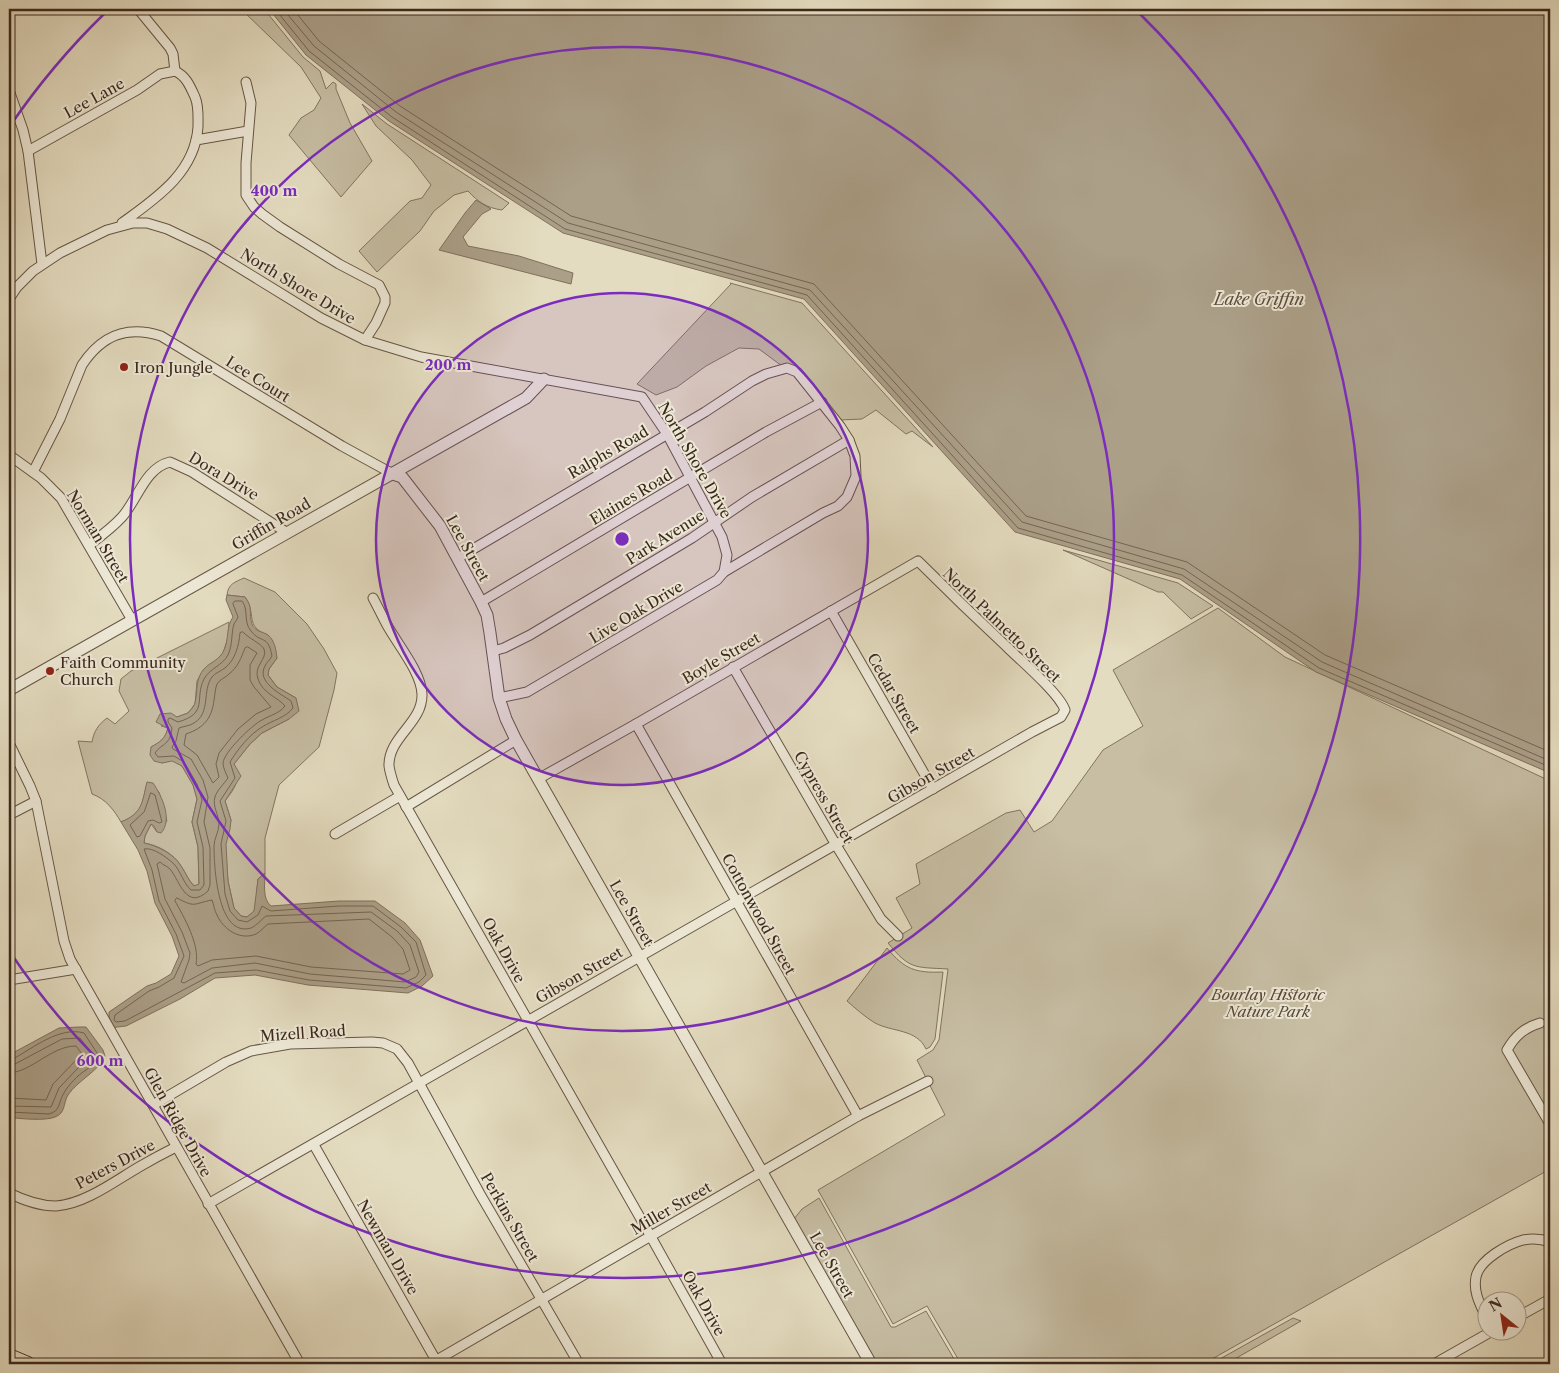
<svg xmlns="http://www.w3.org/2000/svg" width="1559" height="1373" font-family="'Libre Caslon Text',serif">
  <style>
    .green { fill: #c7bea4; stroke: #827460 }
    .water { fill: #ab9f88; stroke: #7f705d }
    .lines { fill: none; stroke-linecap: round; stroke-linejoin: round }
    .shore { stroke: #746452; stroke-width: 1 }
    .minor-casing { stroke: #665645; stroke-width: 11 }
    .tertiary-casing { stroke: #665645; stroke-width: 13 }
    .primary-casing { stroke: #3c291c; stroke-width: 16 }
    .minor { stroke: #ede8d6; stroke-width: 9 }
    .tertiary { stroke: #ede8d6; stroke-width: 11 }
    .primary { stroke: #e4dcc0; stroke-width: 14 }
    .ring { fill: none; stroke: #7b2cbf; stroke-width: 2.5 }
    .poi-dot { fill: #8f2418; stroke: #ede8d6; stroke-width: 2 }
    .labels { text-anchor: middle; dominant-baseline: central; stroke-width: 4; stroke-linejoin: round; paint-order: stroke }
    .street-label { font-size: 15px; fill: #3c291c; stroke: #ede8d6 }
    .poi-label { font-size: 15px; fill: #3c291c; stroke: #ede8d6; text-anchor: start }
    .park-label { font-size: 15px; font-style: italic; fill: #584737; stroke: #ede8d6 }
    .water-label { font-size: 16px; font-style: italic; fill: #5d4c3c; stroke: #ede8d6 }
    .centre { fill: #7b2cbf; stroke: #ede8d6; stroke-width: 2.5 }
    .ring-label { font-size: 15px; text-anchor: middle; font-weight: bold; fill: #7b2cbf; stroke: #ede8d6; stroke-width: 4; stroke-linejoin: round; paint-order: stroke }
  </style>
  <rect width="100%" height="100%" fill="#e4dcc0"/>
  <filter id="stains"><feTurbulence type="fractalNoise" baseFrequency=".004" numOctaves="4"/><feColorMatrix values="0 0 0 0 .2 0 0 0 0 .09 0 0 0 0 .02 0 0 0 .5 -.17"/></filter>
  <radialGradient id="worn" r=".72"><stop offset=".6" stop-color="#630" stop-opacity="0"/><stop offset="1" stop-color="#630" stop-opacity=".3"/></radialGradient>
  <g class="green">
    <path d="M241,9H264L303,57L320,71L326,89L333,82L336,84V89L350,123L372,161L341,197L289,135L301,118L314,110L321,98L301,67Z"/>
    <path d="M362,104L387,124L509,203L502,210C487,208 478,202 468,191L454,195L434,211L420,231L377,272L359,251L410,201L422,198L431,185L412,160L376,126Z"/>
    <path d="M730,283L802,303L933,447L912,431L906,434L876,410L862,419L840,420L794,375L759,349L739,348L706,366L677,387L656,395L637,384L731,284Z"/>
    <path d="M1063,550L1178,583L1213,606L1191,619L1163,592H1158Z"/>
    <path d="M244,578L275,592L307,624L324,649L337,673L334,690L319,747L279,785L265,838V873L258,879L255,911L247,917L241,916L234,908L228,881L225,844L231,820L225,801C235,788 241,780 234,764L250,744L262,733L289,719L296,698L277,687L268,675L269,669L277,658L268,635C244,627 257,613 245,597L227,595C228,584 235,582 244,578Z"/>
    <path d="M1218,608L1285,657L1550,781V1169L1203,1364H961L927,1306L893,1324L818,1190L945,1115L917,1060L933,1050L939,1040L948,969C915,967 910,970 888,943L912,928L896,898L920,884L916,864L1006,813L1020,810L1034,832L1052,821L1103,750L1143,726L1113,670Z"/>
    <path d="M229,622L228,638L223,653L218,659L204,669L197,681L195,704L188,713L177,717L161,726L168,728C165,739 161,742 151,747L162,763L172,760L182,766L193,785L197,799L192,822L198,847L199,885L194,886C188,880 186,873 181,866C174,854 158,845 144,843L145,836L151,824L157,832L167,821L159,792L147,783C142,803 143,814 121,822C114,810 106,799 92,794L78,741L92,742C94,731 98,725 107,718L115,724L129,711L119,691L121,679L131,671Z"/>
    <path d="M887,948C905,970 916,973 943,972L935,1039L930,1047L926,1049C917,1029 892,1032 875,1023C865,1017 855,1008 847,1001Z"/>
    <path d="M819,1198L891,1327H895L926,1311L957,1364H877L875,1363L794,1219L802,1209Z"/>
    <path d="M1293,1318L1301,1321L1226,1364H1211Z"/>
  </g>
  <g class="water">
    <path d="M269,9H1550V773L1316,672L1180,579L1015,532L804,299L563,233L389,121L306,55Z"/>
    <path d="M476,200L491,209L482,214L463,237L468,246L519,256L573,273L571,284L439,250L465,213Z"/>
    <path d="M227,595L245,597C254,609 248,612 252,624C255,632 262,631 268,635C275,641 276,650 277,658L269,669L268,675L277,687L296,698L299,711L289,719L262,733L250,744L234,764L241,776L225,801L231,820L230,829L226,844L228,881L234,908L241,916L247,917L254,911L258,879L265,873C265,883 262,899 271,906L339,901H375L405,923L420,940L433,976L422,986L408,993L308,985L255,975L215,978L180,999L126,1026L109,1028V1012L147,986L156,983L171,974L179,956L172,936L155,903L147,871L138,850L121,822C143,813 142,802 147,782L153,783C162,796 173,820 161,833L157,832L154,826L151,824L145,836L144,843C158,846 174,854 181,866C186,873 188,880 194,886L199,884L198,847L192,822L197,799L193,785L182,766L172,761L162,763L154,761L150,755L151,747C160,742 165,739 168,728L156,722L160,714L171,713L177,717L188,713C190,710 194,707 195,703C198,691 195,679 204,669C210,662 220,660 224,650C229,640 226,626 233,617L226,600Z"/>
    <path d="M79,1027H86L103,1050L105,1056C98,1072 78,1080 68,1095C63,1103 66,1113 55,1117C47,1121 18,1119 9,1117V1055L59,1028Z"/>
  </g>
  <g class="lines">
    <g class="shore">
      <path d="M275,9L309,51L392,117L565,229L807,295L1018,528L1182,575L1319,668L1550,767"/>
      <path d="M283,9L314,46L396,112L568,223L810,290L1022,522L1184,569L1322,662L1550,761"/>
      <path d="M293,9L319,41L400,106L571,216L814,284L1026,516L1187,562L1325,655L1550,752"/>
      <path d="M235,601H242C249,610 243,622 251,631C261,644 268,634 272,656C270,660 266,663 265,666C256,682 281,694 291,701L293,708C285,718 273,720 262,727C249,735 238,749 230,762L235,778L220,801L226,821L221,844L225,894L230,911L238,920L247,922L258,915L262,906L271,911L339,906H373L401,927L416,942L426,975L419,982L406,988L309,980L256,970L215,973L125,1021L116,1022L114,1020L115,1015L149,991L159,987L174,978L184,956L176,934L159,901L152,870L144,849C153,847 166,857 173,863C181,871 183,883 191,890H200L204,885L203,847L197,822L202,800L197,784L184,762L174,756L158,757L155,753C163,742 170,746 172,728L168,722V719L170,718L178,722C209,713 194,699 204,679C210,668 222,666 228,655C233,644 231,633 234,624C235,622 237,620 238,617L233,604Z"/>
      <path d="M243,632C248,638 262,644 264,649C268,659 253,666 258,679C263,694 278,697 285,706C279,714 270,715 262,720C252,725 224,752 223,763C223,768 226,773 228,778C224,784 217,790 215,797C212,806 219,815 219,824C219,832 214,838 214,846C214,865 217,938 251,928C256,926 261,920 266,916L371,912L397,931L410,945L419,972L416,977L405,982L310,974L255,963L212,968L184,983L181,982L189,960L190,953L182,932L165,899L157,864L160,862C163,865 167,866 170,869C180,881 186,911 208,891L210,885V848L204,822L208,797L203,780L191,759L173,749L172,747L176,741L179,728C184,726 190,726 194,723C211,713 202,690 212,677C215,673 221,671 225,668C235,660 239,646 240,633Z"/>
      <path d="M248,647L257,653L250,665V680L254,687L271,707L256,714L238,729L219,753L216,764L219,777L213,783L197,755L184,745L186,734C204,728 212,718 214,700C215,695 215,689 217,684C220,679 225,678 229,674C238,667 241,658 245,648Z"/>
      <path d="M151,793L155,795L162,822L159,823L153,820L148,821L140,836L137,837L130,825L144,812Z"/>
      <path d="M177,898C196,908 192,904 212,900C214,905 214,910 217,915C223,929 240,941 256,934C260,932 264,927 268,924L369,919L392,937L403,949L410,970L403,974L311,967L256,956L212,960L198,966L196,964C200,945 184,917 175,901Z"/>
      <path d="M9,1059H13C33,1048 60,1026 84,1033L99,1056C97,1063 92,1065 86,1070C78,1075 68,1085 64,1093C58,1102 61,1111 49,1114L9,1112"/>
      <path d="M9,1065L15,1064L62,1039L80,1038L93,1056L79,1067L59,1088L51,1107L9,1106"/>
      <path d="M9,1073C32,1072 51,1046 76,1046L82,1054L53,1084L46,1100L9,1098"/>
    </g>
    <defs>
      <g id="minor">
        <path d="M138,9L170,48L173,54L175,71"/>
        <path d="M246,82L251,103L246,163V195L254,207L262,214L280,227L339,264L379,285L385,297V303L376,323L365,340"/>
        <path d="M9,90L23,130L28,151L42,264"/>
        <path d="M196,140L248,131"/>
        <path d="M28,151L137,90L160,74L175,71"/>
        <path d="M122,223C155,199 195,173 198,127C198,117 199,106 195,97C190,86 186,76 175,71"/>
        <path d="M9,299L17,287L33,271L60,253L107,230L133,223H147L167,229L207,248L321,318L365,340L421,357L642,397L667,434L722,537L727,555L724,572"/>
        <path d="M9,455L41,478L61,498L132,620"/>
        <path d="M33,472L60,419L82,365C102,335 127,325 161,336L342,446L393,474"/>
        <path d="M89,545C101,536 112,528 122,517C138,499 145,468 170,462L192,472L286,532"/>
        <path d="M458,558L705,412L752,381L766,374L787,368L797,372L840,426L849,440L855,456L856,476L847,497L838,506L823,513L724,572L717,580L527,692L499,698"/>
        <path d="M373,598C378,607 382,616 387,625C398,645 421,672 422,694C423,723 388,737 389,766C390,773 392,779 394,785L650,1235L722,1364"/>
        <path d="M481,602L766,432L822,402"/>
        <path d="M831,611L933,789"/>
        <path d="M493,651L504,648L530,635L692,538L752,497L849,440"/>
        <path d="M733,667L836,845L881,919L898,936"/>
        <path d="M636,724L858,1116"/>
        <path d="M9,743L30,786L36,801L64,941L70,959L300,1364"/>
        <path d="M406,807L516,740"/>
        <path d="M9,815L36,801"/>
        <path d="M335,834L400,796"/>
        <path d="M9,980L76,969"/>
        <path d="M1540,1023C1524,1028 1515,1036 1507,1050L1550,1124"/>
        <path d="M153,1105L226,1062L251,1051L290,1044L372,1042L383,1043L397,1049L408,1063L480,1194L579,1364"/>
        <path d="M314,1145L438,1364"/>
        <path d="M9,1193C23,1200 40,1206 56,1206C85,1204 115,1181 139,1167C151,1160 164,1153 176,1147"/>
        <path d="M208,1204L1032,732L1061,717L1065,710C1059,693 1021,661 1007,647C977,619 947,590 918,561L636,724L538,779"/>
        <path d="M1486,1317C1480,1304 1473,1292 1476,1277C1479,1260 1508,1244 1523,1240C1533,1238 1542,1239 1550,1242"/>
        <path d="M1516,1318L1550,1299"/>
        <path d="M430,1364L858,1116L928,1081"/>
        <path d="M1434,1364L1494,1330"/>
      </g>
      <g id="tertiary">
        <path d="M393,474L402,477L440,526L481,602L487,615L490,633L499,698L506,719L516,740L871,1364"/>
        <path d="M9,690L526,398L544,379"/>
      </g>
      <path id="primary" d="M9,1356L28,1364"/>
    </defs>
    <use href="#minor" class="minor-casing"/>
    <use href="#tertiary" class="tertiary-casing"/>
    <use href="#primary" class="primary-casing"/>
    <use href="#minor" class="minor"/>
    <use href="#tertiary" class="tertiary"/>
    <use href="#primary" class="primary"/>
  </g>
  <circle cx="622" cy="539" r="246" fill="#7b2cbf" fill-opacity=".12"/>
  <g class="ring">
    <circle cx="622" cy="539" r="246"/>
    <circle cx="622" cy="539" r="492"/>
    <path d="M10 126A738 738 0 0 1 105 13M1139 13A738 738 0 1 1 10 952"/>
  </g>
  <g class="poi-dot">
    <circle cx="124" cy="367" r="5"/>
    <circle cx="50" cy="671" r="5"/>
  </g>
  <g class="labels">
    <g class="street-label">
      <text transform="translate(94 98) rotate(-29)">Lee Lane</text>
      <text transform="translate(298 286) rotate(31)">North Shore Drive</text>
      <text transform="translate(258 379) rotate(32)">Lee Court</text>
      <text transform="translate(608 452) rotate(-30)">Ralphs Road</text>
      <text transform="translate(695 460) rotate(60)">North Shore Drive</text>
      <text transform="translate(224 476) rotate(31)">Dora Drive</text>
      <text transform="translate(631 497) rotate(-31)">Elaines Road</text>
      <text transform="translate(271 524) rotate(-30)">Griffin Road</text>
      <text transform="translate(98 536) rotate(59)">Norman Street</text>
      <text transform="translate(665 537) rotate(-32)">Park Avenue</text>
      <text transform="translate(468 548) rotate(61)">Lee Street</text>
      <text transform="translate(636 612) rotate(-31)">Live Oak Drive</text>
      <text transform="translate(1002 625) rotate(44)">North Palmetto Street</text>
      <text transform="translate(721 658) rotate(-30)">Boyle Street</text>
      <text transform="translate(894 693) rotate(60)">Cedar Street</text>
      <text transform="translate(931 775) rotate(-30)">Gibson Street</text>
      <text transform="translate(824 797) rotate(60)">Cypress Street</text>
      <text transform="translate(632 913) rotate(60)">Lee Street</text>
      <text transform="translate(759 914) rotate(61)">Cottonwood Street</text>
      <text transform="translate(504 950) rotate(61)">Oak Drive</text>
      <text transform="translate(579 975) rotate(-30)">Gibson Street</text>
      <text transform="translate(303 1033) rotate(-4)">Mizell Road</text>
      <text transform="translate(178 1122) rotate(61)">Glen Ridge Drive</text>
      <text transform="translate(115 1164) rotate(-28)">Peters Drive</text>
      <text transform="translate(671 1208) rotate(-30)">Miller Street</text>
      <text transform="translate(510 1217) rotate(60)">Perkins Street</text>
      <text transform="translate(388 1247) rotate(60)">Newman Drive</text>
      <text transform="translate(832 1265) rotate(60)">Lee Street</text>
      <text transform="translate(704 1303) rotate(61)">Oak Drive</text>
    </g>
    <g class="poi-label">
      <text x="134" y="367">Iron Jungle</text>
      <text x="60" y="662">Faith Community<tspan x="60" dy="17">Church</tspan></text>
    </g>
    <g class="park-label">
      <text x="1268" y="994">Bourlay Historic<tspan x="1268" dy="17">Nature Park</tspan></text>
    </g>
    <g class="water-label">
      <text x="1259" y="299">Lake Griffin</text>
    </g>
  </g>
  <circle cx="622" cy="539" r="8" class="centre"/>
  <g class="ring-label">
    <text x="274" y="196">400 m</text>
    <text x="448" y="370">200 m</text>
    <text x="100" y="1066">600 m</text>
  </g>
  <rect width="1559" height="1373" fill="none" stroke="#e4dcc0" stroke-width="30"/>
  <rect x="10" y="10" width="1539" height="1353" fill="none" stroke="#3c291c" stroke-width="2.5"/>
  <rect x="15" y="15" width="1529" height="1343" fill="none" stroke="#3c291c"/>
  <g transform="translate(1502 1316) rotate(330)"><circle r="24" fill="#ede8d6" stroke="#a69c8c"/>
  <path d="M0-4L9 19L0 12L-9 19Z" fill="#8f2418"/>
  <text y="-8" font-size="14" font-weight="bold" text-anchor="middle" fill="#3c291c">N</text>
  </g>
  <rect width="100%" height="100%" filter="url(#stains)"/>
  <rect width="100%" height="100%" fill="url(#worn)"/>
</svg>
